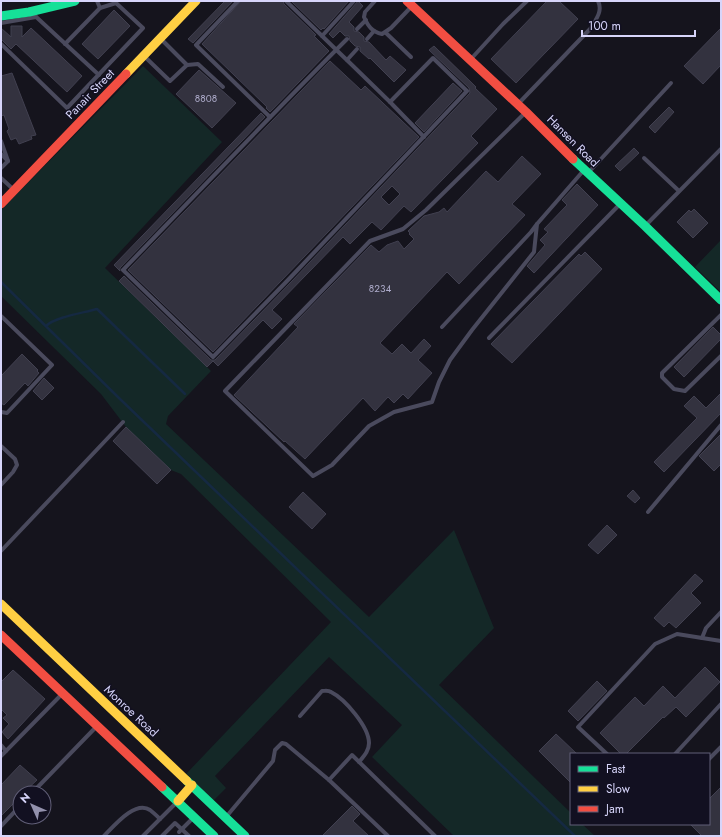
<svg xmlns="http://www.w3.org/2000/svg" width="722" height="837" font-family="Jost,sans-serif">
  <style>
    .green { fill: #142827 }
    .lines { fill: none; stroke-linecap: round; stroke-linejoin: round }
    .stream { stroke: #152942; stroke-width: 2.5 }
    .building { fill: #33323f; stroke: #414050; fill-rule: evenodd }
    .lane { stroke: #4a4a5d; stroke-width: 4 }
    .fast { stroke: #16e098; stroke-width: 9 }
    .slow { stroke: #ffcf43; stroke-width: 9 }
    .jam { stroke: #f24e42; stroke-width: 9 }
    .labels { text-anchor: middle; dominant-baseline: central; stroke-width: 3; stroke-linejoin: round; paint-order: stroke }
    .number-label { font-size: 10px; fill: #aeaccb }
    .street-label { font-size: 12px; fill: #d7d5fa; stroke: #121021 }
  </style>
  <rect width="100%" height="100%" fill="#15141d"/>
  <g class="green">
    <path d="M143,66L222,142L105,268L211,371L168,416L166,424L369,617L454,530L494,628L439,685L571,813V824H582L595,836H454L372,757L402,725L329,657L215,776L226,788L213,801L186,774L331,622L181,474L171,470L126,427L101,394L1,296V210Z"/>
    <path d="M721,240V292L695,267Z"/>
  </g>
  <g class="lines">
    <g class="stream">
      <path d="M1,282L121,400L575,836"/>
      <path d="M46,326C55,317 83,313 97,309L185,394"/>
    </g>
  </g>
  <g class="building">
    <path d="M225,1H233L193,43L188,39Z"/>
    <path d="M241,1H283L284,4L316,35L314,36L329,51L270,112L266,108L267,107L202,44Z"/>
    <path d="M291,1H349L324,29L323,28L321,30Z"/>
    <path d="M358,1L363,6L349,22L354,27V31L359,32L364,37V41L369,42L386,60L390,56L406,70L394,82L370,58L369,59L360,51V47L355,46L350,41L349,36H345L340,31L333,38L329,34Z"/>
    <path d="M547,1H559L578,19L516,83L491,59Z"/>
    <path d="M114,10L130,26L98,59L82,44Z"/>
    <path d="M11,26H22V37L31,28L82,76L67,92L16,44L11,49L1,39V28L11,37Z"/>
    <path d="M721,28V65L703,84L684,66Z"/>
    <path d="M434,46L476,87L475,88L497,109L471,136L478,143L411,212L404,206L381,230L372,222L350,244L343,237L272,310L282,319L272,329L263,320L218,366L213,361L207,367L119,281L124,276L211,360H215L292,281L470,93L469,88L429,50ZM392,186L400,194L389,205L381,197Z"/>
    <path d="M330,61L361,90L365,86L419,137L213,352L128,270Z"/>
    <path d="M199,70L236,103L212,128L176,94Z"/>
    <path d="M12,73L36,135L31,136L32,139L19,144L16,138L11,140L7,131L9,129L4,115L1,116V76Z"/>
    <path d="M453,83L462,91L424,132L415,123Z"/>
    <path d="M669,107L674,112L655,133L649,127Z"/>
    <path d="M261,113L265,117L120,268V271L114,265Z"/>
    <path d="M634,148L639,153L620,171L615,166Z"/>
    <path d="M522,156L541,174L512,204L525,215L459,284L447,272L380,343L392,354L402,344L411,353L424,339L431,346L418,360L432,373L408,399L403,394L394,403L388,397L375,411L363,398L305,459L285,441L284,442L234,395L298,327L294,324L371,245L379,252L387,245L398,241L404,249L414,239L409,234L410,233L408,231L424,216L439,212L444,208L447,212L486,171L498,182Z"/>
    <path d="M577,184L598,205L534,273L527,266L545,245L540,240L548,232L544,229L567,205L562,200Z"/>
    <path d="M694,209L708,223L693,238L677,222L689,210L691,212Z"/>
    <path d="M585,252L602,269L512,363L491,344L579,254L581,256Z"/>
    <path d="M713,327L721,335V339L684,377L674,367Z"/>
    <path d="M22,354L38,370L37,371L39,373L28,386L25,383L4,405L1,403V376Z"/>
    <path d="M44,378L54,388L42,400L33,391Z"/>
    <path d="M721,393V413L664,472L654,462L697,418L684,406L694,396L706,408Z"/>
    <path d="M126,427L171,470L157,484L113,441Z"/>
    <path d="M721,434V464L714,471L699,456Z"/>
    <path d="M633,490L640,498L635,503L627,496Z"/>
    <path d="M303,492L326,514L312,529L289,507Z"/>
    <path d="M607,525L617,535L598,554L588,545Z"/>
    <path d="M695,574L703,581L691,593L701,603L676,628L669,622L664,627L654,618Z"/>
    <path d="M705,667L720,682L686,717L676,707L664,718L663,717L626,754H621L600,733L635,697L644,706L663,686L675,698Z"/>
    <path d="M13,670L45,699L8,739L2,732L9,724L3,718L7,715L1,709V682Z"/>
    <path d="M597,681L607,691L578,721L568,711Z"/>
    <path d="M556,734L577,754H571V783L539,751Z"/>
    <path d="M20,765L37,780L23,793H20V797L1,816V785Z"/>
    <path d="M721,787V836H702L690,824H709V799Z"/>
    <path d="M352,806L360,814L353,821L369,836H322Z"/>
  </g>
  <g class="lines">
    <g class="lane">
      <path d="M97,1L100,8"/>
      <path d="M238,1L196,45L270,117"/>
      <path d="M286,1C308,22 329,43 351,64L390,102L433,58L467,91L289,279L213,357L123,270C197,193 271,115 347,39"/>
      <path d="M375,1L365,12L364,17C368,26 372,32 382,34L391,28L412,6"/>
      <path d="M33,14L99,75"/>
      <path d="M1,23L36,17"/>
      <path d="M357,29L366,20"/>
      <path d="M386,33L411,57"/>
      <path d="M322,36L354,1"/>
      <path d="M161,39L187,65"/>
      <path d="M367,39L374,31"/>
      <path d="M1,44L67,108L143,28L116,3L100,8L65,44"/>
      <path d="M144,56L170,81L187,65L198,64L223,87"/>
      <path d="M471,59L503,24L527,1"/>
      <path d="M347,60L357,49"/>
      <path d="M390,102L424,137"/>
      <path d="M519,103L591,28C596,19 603,11 598,1"/>
      <path d="M1,141L8,161"/>
      <path d="M1,154L8,161L1,168"/>
      <path d="M644,158L679,191"/>
      <path d="M588,173L671,83"/>
      <path d="M1,178L14,190"/>
      <path d="M537,224L584,170"/>
      <path d="M645,226L721,149"/>
      <path d="M721,315L662,373V377L674,389L685,391L721,356"/>
      <path d="M1,316L52,365L7,413L1,412"/>
      <path d="M442,327L531,232L537,224L534,252L472,330L450,360L439,382L432,402L394,412L369,426L332,465L313,476L225,391L370,241L403,229L426,210L526,112"/>
      <path d="M489,338L620,204"/>
      <path d="M1,446L15,459L17,465L13,472L1,485"/>
      <path d="M648,512L721,425"/>
      <path d="M1,551L123,422"/>
      <path d="M702,638L706,628L721,612"/>
      <path d="M300,716L322,691C325,691 328,690 331,692C345,699 369,727 369,743C369,751 364,756 359,762"/>
      <path d="M1,745L6,751"/>
      <path d="M607,754L578,727L655,644L677,634L721,641"/>
      <path d="M675,754L721,704"/>
      <path d="M1,756L62,694"/>
      <path d="M709,759L721,747"/>
      <path d="M32,793L97,726"/>
      <path d="M226,817L273,761L275,750L282,743L286,744L329,780"/>
      <path d="M1,826L20,806"/>
      <path d="M179,832L194,817"/>
      <path d="M104,836C114,826 135,800 150,810C154,813 157,816 160,819"/>
      <path d="M143,836L176,803"/>
      <path d="M162,836L175,823L189,836"/>
      <path d="M388,836L329,780L352,755L435,836"/>
    </g>
    <g class="fast">
      <path d="M1,16L29,12L75,1"/>
      <path d="M573,159L645,226L721,300"/>
      <path d="M187,781L245,836"/>
      <path d="M162,787L214,836"/>
    </g>
    <g class="slow">
      <path d="M126,74L196,1"/>
      <path d="M1,604L187,781"/>
      <path d="M178,801L192,785"/>
    </g>
    <g class="jam">
      <path d="M407,1L526,112L573,159"/>
      <path d="M1,204L126,74"/>
      <path d="M1,635L162,787"/>
    </g>
  </g>
  <g class="labels">
    <g class="number-label">
      <text x="206" y="98">8808</text>
      <text x="380" y="288">8234</text>
    </g>
    <g class="street-label">
      <text transform="translate(90 94) rotate(-46)">Panair Street</text>
      <text transform="translate(573 141) rotate(45)">Hansen Road</text>
      <text transform="translate(131 711) rotate(43)">Monroe Road</text>
    </g>
  </g>
  <rect width="722" height="837" fill="none" stroke="#d7d5fa" stroke-width="4"/>
  <rect x="570" y="753" width="140" height="72" fill="#121021" stroke="#615f78"/>
  <rect x="578" y="766" width="20" height="6" fill="#16e098" stroke="#615f78"/>
  <text x="606" y="773" font-size="12" fill="#d7d5fa">Fast</text>
  <rect x="578" y="786" width="20" height="6" fill="#ffcf43" stroke="#615f78"/>
  <text x="606" y="793" font-size="12" fill="#d7d5fa">Slow</text>
  <rect x="578" y="806" width="20" height="6" fill="#f24e42" stroke="#615f78"/>
  <text x="606" y="813" font-size="12" fill="#d7d5fa">Jam</text>
  <g transform="translate(32 805) rotate(315)"><circle r="19" fill="#121021" stroke="#615f78"/>
  <path d="M0-3L7 15L0 10L-7 15Z" fill="#9391ad"/>
  <text y="-6" font-size="11" font-weight="bold" text-anchor="middle" fill="#d7d5fa">N</text>
  </g>
  <path d="M582 30v6h113v-6" fill="none" stroke="#d7d5fa" stroke-width="2"/>
  <text x="588" y="30" font-size="12" fill="#d7d5fa" stroke="#121021" stroke-width="3" paint-order="stroke">100 m</text>
</svg>
